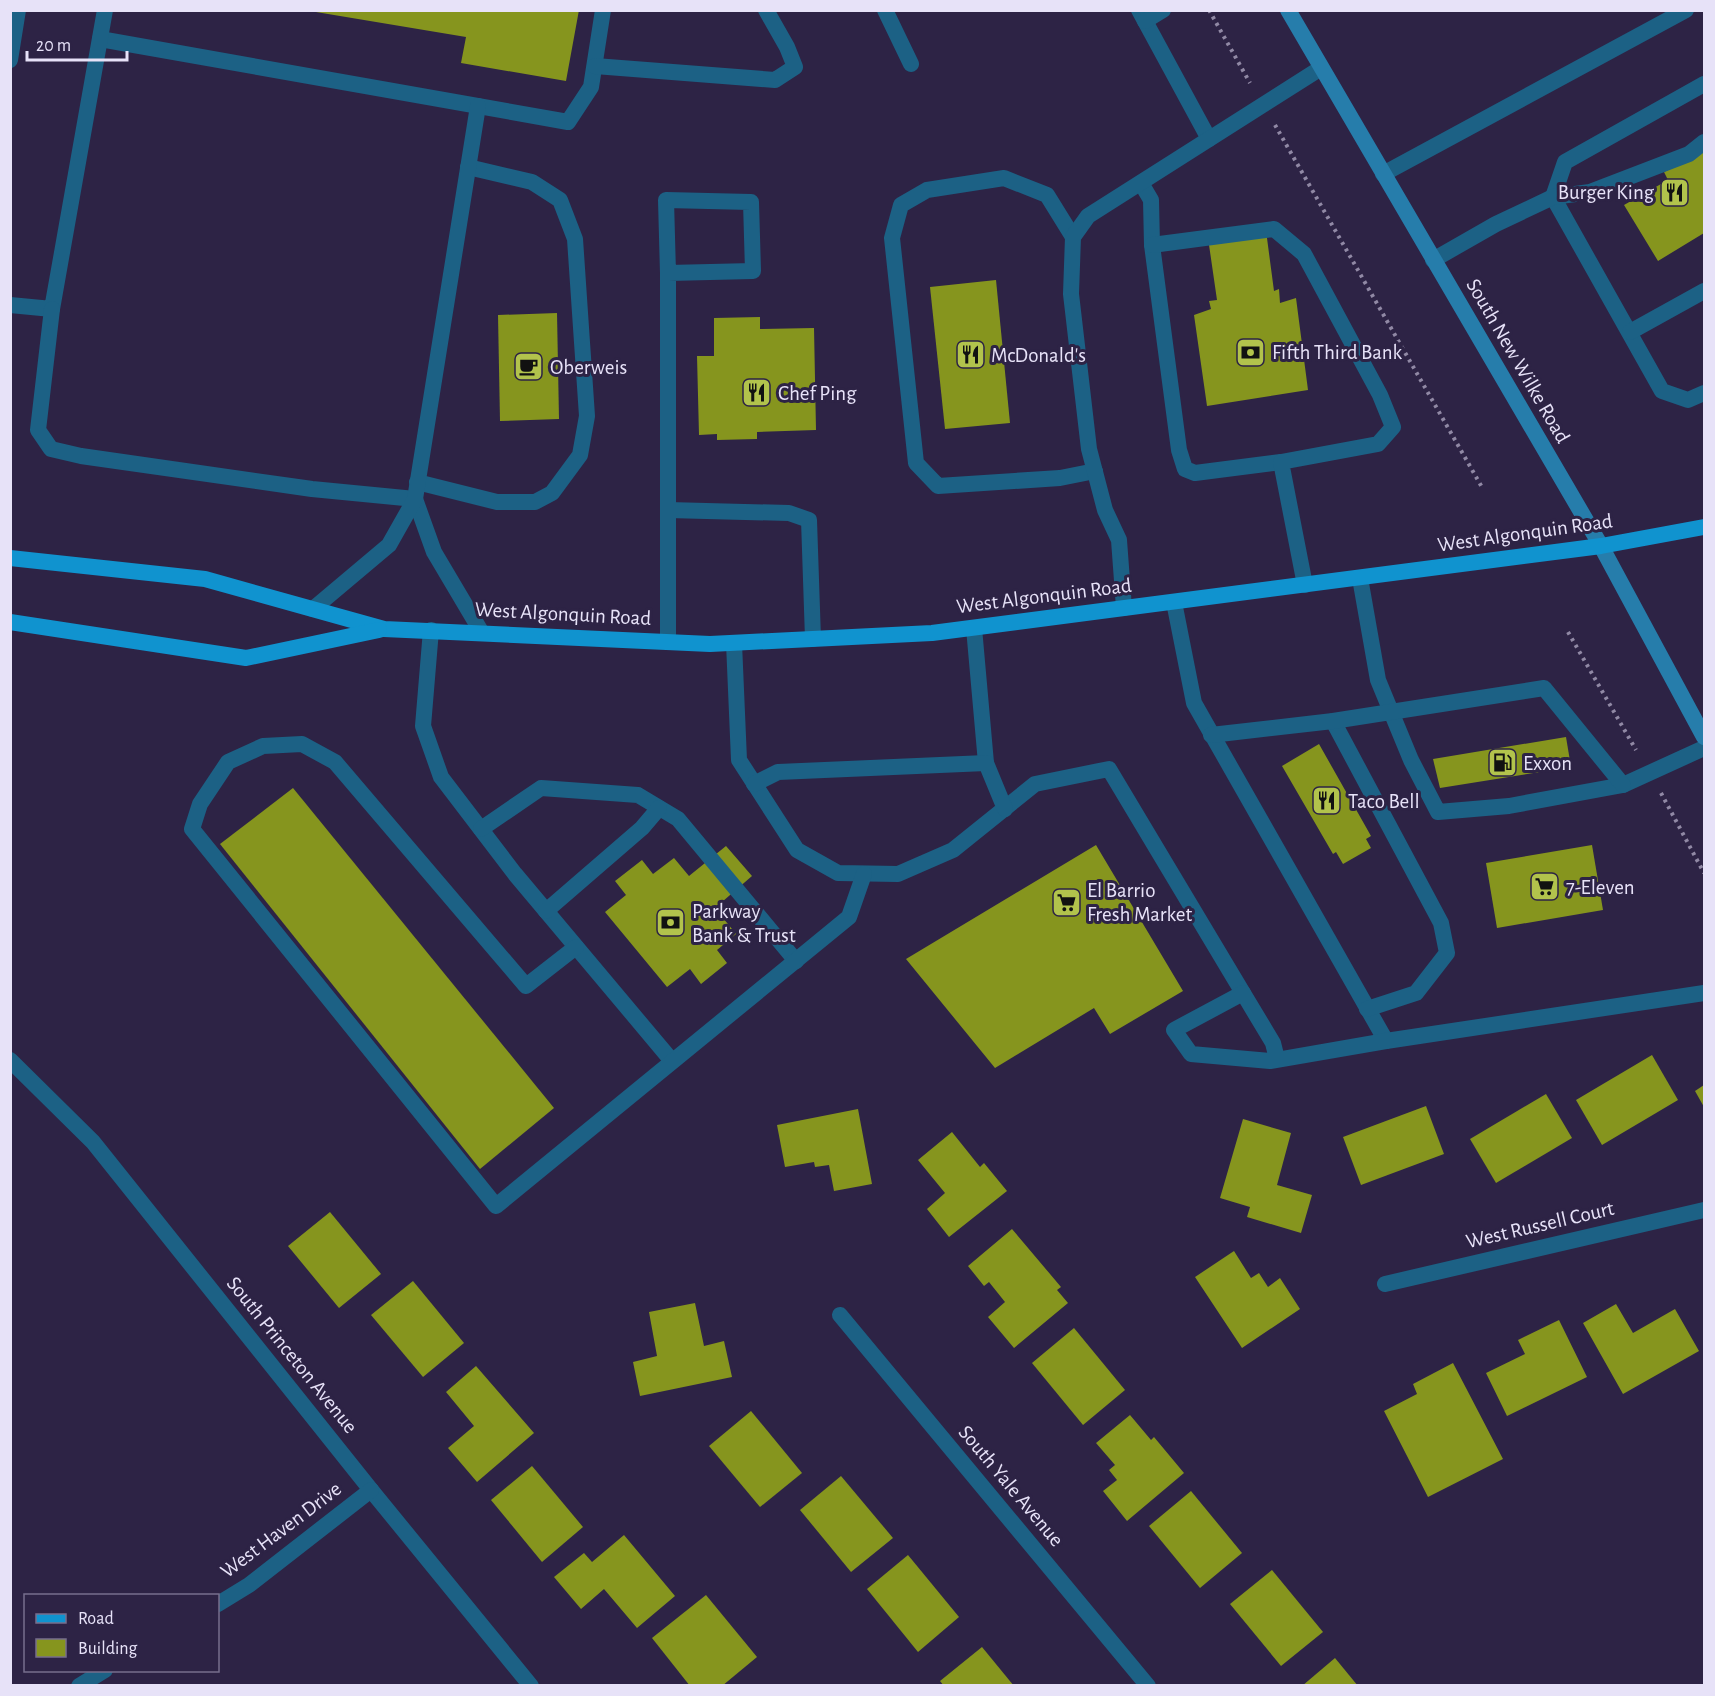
<svg xmlns="http://www.w3.org/2000/svg" width="1715" height="1696" font-family="'Alegreya Sans',sans-serif">
  <style>
    .building { fill: #86951e }
    .lines { fill: none; stroke-linecap: round; stroke-linejoin: round }
    .path { stroke: #9189a5; stroke-width: 4; stroke-dasharray: 3 4.5; stroke-linecap: butt }
    .service { stroke: #1c6185; stroke-width: 16 }
    .minor { stroke: #1c6185; stroke-width: 16 }
    .secondary { stroke: #267dab; stroke-width: 16 }
    .primary { stroke: #1093cf; stroke-width: 16 }
    .labels { text-anchor: middle; dominant-baseline: central; stroke-width: 6; stroke-linejoin: round; paint-order: stroke }
    .poi-label { font-size: 21px; fill: #e7e2f8; stroke: #2d2345; text-anchor: start }
    .street-label { font-size: 21px; fill: #e7e2f8; stroke: #2d2345 }
  </style>
  <rect width="100%" height="100%" fill="#2d2345"/>
  <g class="building">
    <path d="M316,10H579L566,81L461,63L466,37L316,12Z"/>
    <path d="M1704,152V233L1658,261L1624,205L1668,180L1664,172Z"/>
    <path d="M1265,223L1274,291L1279,289L1280,303L1296,298L1308,390L1207,406L1194,315L1211,309L1209,301L1217,300L1207,231Z"/>
    <path d="M996,280L1010,423L945,429L930,287Z"/>
    <path d="M557,313L559,419L500,421L498,315Z"/>
    <path d="M760,317V329L814,328L816,430L757,432V439L717,440V434L699,435L697,356H714V318Z"/>
    <path d="M1566,737L1571,767L1440,788L1433,759Z"/>
    <path d="M1319,744L1371,836L1366,839L1371,848L1343,864L1336,852L1333,854L1282,766Z"/>
    <path d="M293,788L554,1108L480,1169L220,844Z"/>
    <path d="M1096,845L1183,991L1110,1034L1094,1008L995,1068L906,959Z"/>
    <path d="M1592,845L1603,910L1497,928L1486,863Z"/>
    <path d="M726,846L752,876L715,908L736,934L717,950L727,963L701,984L690,969L667,987L605,912L626,895L615,881L642,860L653,874L674,858L689,876Z"/>
    <path d="M1652,1055L1678,1100L1602,1145L1576,1100Z"/>
    <path d="M1704,1085V1107L1695,1091Z"/>
    <path d="M1546,1094L1572,1138L1496,1183L1470,1139Z"/>
    <path d="M1426,1106L1444,1154L1361,1185L1343,1137Z"/>
    <path d="M858,1109L872,1184L834,1191L829,1165L815,1167L814,1162L785,1167L777,1125Z"/>
    <path d="M1243,1119L1291,1133L1277,1185L1312,1195L1301,1233L1247,1217L1250,1207L1220,1198Z"/>
    <path d="M952,1132L980,1167L984,1163L1007,1191L949,1237L927,1209L945,1193L918,1160Z"/>
    <path d="M330,1212L381,1274L339,1308L288,1246Z"/>
    <path d="M1012,1229L1061,1287L1057,1290L1068,1303L1014,1348L988,1317L1005,1302L989,1282L984,1286L968,1266Z"/>
    <path d="M1234,1251L1251,1278L1259,1273L1268,1287L1280,1278L1300,1309L1242,1348L1195,1277Z"/>
    <path d="M413,1281L464,1343L423,1377L371,1315Z"/>
    <path d="M695,1303L704,1346L724,1341L732,1377L640,1396L633,1362L657,1356L649,1312Z"/>
    <path d="M1616,1304L1633,1333L1675,1309L1699,1351L1623,1394L1583,1323Z"/>
    <path d="M1559,1320L1587,1377L1507,1416L1486,1373L1525,1354L1518,1340Z"/>
    <path d="M1074,1328L1125,1390L1083,1425L1032,1363Z"/>
    <path d="M1453,1363L1503,1459L1428,1497L1384,1411L1417,1394L1413,1384Z"/>
    <path d="M476,1366L534,1433L477,1482L448,1448L474,1426L446,1392Z"/>
    <path d="M751,1411L802,1473L760,1507L709,1446Z"/>
    <path d="M1130,1415L1151,1440L1154,1437L1184,1473L1127,1521L1103,1491L1117,1480L1109,1470L1115,1465L1096,1443Z"/>
    <path d="M532,1466L583,1527L542,1562L491,1500Z"/>
    <path d="M841,1476L893,1538L851,1572L800,1510Z"/>
    <path d="M1191,1491L1242,1553L1200,1588L1149,1526Z"/>
    <path d="M624,1535L675,1596L637,1628L604,1589L581,1609L554,1577L584,1553L592,1562Z"/>
    <path d="M908,1555L959,1617L918,1652L867,1589Z"/>
    <path d="M1272,1570L1323,1632L1281,1666L1230,1604Z"/>
    <path d="M706,1595L757,1657L722,1686H690L652,1638Z"/>
    <path d="M982,1647L1014,1686H944L940,1681Z"/>
    <path d="M1335,1658L1358,1686H1302Z"/>
  </g>
  <g class="lines">
    <g class="path">
      <path d="M1209,10L1250,83"/>
      <path d="M1275,125L1483,489"/>
      <path d="M1568,632L1636,750"/>
      <path d="M1661,793L1704,873"/>
    </g>
    <g class="service">
      <path d="M885,10L911,64"/>
      <path d="M1139,10L1209,139"/>
      <path d="M1145,21L1163,10"/>
      <path d="M100,39L568,122L591,87L603,10"/>
      <path d="M10,60L18,10"/>
      <path d="M595,66L775,80L795,67L787,47L766,10"/>
      <path d="M1704,84L1565,162L1553,197L1662,391L1688,400L1704,393"/>
      <path d="M1383,174L1686,10"/>
      <path d="M1141,183L1151,200L1152,245L1179,450L1185,469L1195,473L1281,462"/>
      <path d="M1073,237L1047,195L1004,178L927,190L901,205L892,238L916,463L938,486L1060,478L1095,471"/>
      <path d="M1152,245L1274,229L1304,254L1380,395L1393,427L1378,444L1281,462L1305,585"/>
      <path d="M1433,260L1496,224L1553,197L1590,192L1689,154L1704,142"/>
      <path d="M10,305L52,309L105,10"/>
      <path d="M52,309L38,430L51,449L81,456L312,489L415,499"/>
      <path d="M1630,332L1704,291"/>
      <path d="M417,482L497,502H535L552,493L580,455L587,416L575,239L560,200L532,182L468,167"/>
      <path d="M415,499L434,552L482,633"/>
      <path d="M668,510L789,513L809,520L813,639"/>
      <path d="M1360,578L1378,680L1411,760L1438,812L1509,806L1623,785L1704,748"/>
      <path d="M1174,602L1194,703L1386,1041"/>
      <path d="M1124,608L1119,540L1105,510L1089,449L1071,294L1073,237L1088,216L1321,68"/>
      <path d="M313,609L389,545L415,499L478,106"/>
      <path d="M974,628L986,763"/>
      <path d="M431,630L423,726L441,777L515,874L672,1061"/>
      <path d="M668,642V273L666,200L751,202L753,271L668,273"/>
      <path d="M734,643L739,760L797,850L838,873L898,874L953,850L1035,784L1109,769L1243,993"/>
      <path d="M1333,721L1441,923L1447,953L1416,993L1367,1009"/>
      <path d="M1211,735L1333,721L1544,688L1623,785"/>
      <path d="M754,784L778,772L986,763L1005,809"/>
      <path d="M481,829L541,788L638,795L678,819L796,961"/>
      <path d="M546,911L642,828L659,808"/>
      <path d="M576,947L526,986L335,762L302,744L263,746L228,762L200,804L192,829L496,1206L849,917L864,874"/>
      <path d="M1277,1059L1273,1043L1243,993L1174,1030L1191,1054L1270,1061L1386,1041L1704,993"/>
    </g>
    <g class="minor">
      <path d="M10,1060L93,1142L371,1490L531,1686"/>
      <path d="M1385,1284L1704,1210"/>
      <path d="M840,1315L1148,1686"/>
      <path d="M218,1604L249,1585L371,1490"/>
      <path d="M79,1686L105,1670"/>
    </g>
    <path class="secondary" d="M1288,10L1601,546L1704,737"/>
    <g class="primary">
      <path d="M10,558L205,579L384,629L710,644L932,633L1601,546L1704,527"/>
      <path d="M10,622L246,658L379,630"/>
    </g>
  </g>
  <defs>
    <symbol id="restaurant-square" viewBox="-11 -11 22 22"><rect x="-9" y="-9" width="18" height="18" rx="4" fill="#b2c34c" stroke="#2d2345"/><path d="M-5-6h1v4h1v-4h1v4h1v-4h1v5L-1.5 .5V6h-2V.5L-5-1ZM5-6V6H3V1.5H1.5Q1.5-4 5-6Z" fill="#111"/></symbol>
    <symbol id="bank-square" viewBox="-11 -11 22 22"><rect x="-9" y="-9" width="18" height="18" rx="4" fill="#b2c34c" stroke="#2d2345"/><path d="M-6-4H6V4H-6ZM0-2.3a2.3 2.3 0 1 0 0 4.6a2.3 2.3 0 1 0 0-4.6Z" fill="#111"/></symbol>
    <symbol id="cafe-square" viewBox="-11 -11 22 22"><rect x="-9" y="-9" width="18" height="18" rx="4" fill="#b2c34c" stroke="#2d2345"/><path d="M-5.5-4.5H6V0H3Q3 3.5 0 3.5H-2.5Q-5.5 3.5-5.5 0ZM3-3.2v2h1.7v-2ZM-6 4.5H4V6H-6Z" fill="#111"/></symbol>
    <symbol id="fuel-square" viewBox="-11 -11 22 22"><rect x="-9" y="-9" width="18" height="18" rx="4" fill="#b2c34c" stroke="#2d2345"/><path d="M-5.5-6h7V0h2V4h1.3V-2.5L3-4.5l.8-.8L6-3V5H2.5V1h-1V6h-7ZM-4.2-4.7v3.2H.2V-4.7Z" fill="#111"/></symbol>
    <symbol id="supermarket-square" viewBox="-11 -11 22 22"><rect x="-9" y="-9" width="18" height="18" rx="4" fill="#b2c34c" stroke="#2d2345"/><path d="M-6-5.5h2.5l.6 2H6L4.5 2H-2.5L-4.4-4H-6ZM-1.5 3.2a1.3 1.3 0 1 0 .1 0ZM3 3.2a1.3 1.3 0 1 0 .1 0Z" fill="#111"/></symbol>
  </defs>
  <g fill-rule="evenodd">
    <use href="#restaurant-square" x="1658" y="176" width="33" height="33"/>
    <use href="#bank-square" x="1234" y="336" width="33" height="33"/>
    <use href="#restaurant-square" x="954" y="338" width="33" height="33"/>
    <use href="#cafe-square" x="512" y="350" width="33" height="33"/>
    <use href="#restaurant-square" x="740" y="376" width="33" height="33"/>
    <use href="#fuel-square" x="1486" y="746" width="33" height="33"/>
    <use href="#restaurant-square" x="1310" y="784" width="33" height="33"/>
    <use href="#supermarket-square" x="1528" y="870" width="33" height="33"/>
    <use href="#supermarket-square" x="1050" y="886" width="33" height="33"/>
    <use href="#bank-square" x="654" y="906" width="33" height="33"/>
  </g>
  <g class="labels">
    <g class="poi-label">
      <text x="1654" y="192" text-anchor="end">Burger King</text>
      <text x="1272" y="352">Fifth Third Bank</text>
      <text x="991" y="355">McDonald's</text>
      <text x="550" y="367">Oberweis</text>
      <text x="778" y="393">Chef Ping</text>
      <text x="1523" y="763">Exxon</text>
      <text x="1348" y="801">Taco Bell</text>
      <text x="1566" y="887">7-Eleven</text>
      <text x="1087" y="890">El Barrio<tspan x="1087" dy="24">Fresh Market</tspan></text>
      <text x="692" y="911">Parkway<tspan x="692" dy="24">Bank &amp; Trust</tspan></text>
    </g>
    <g class="street-label">
      <text transform="translate(1518 361) rotate(60)">South New Wilke Road</text>
      <text transform="translate(1525 533) rotate(-8)">West Algonquin Road</text>
      <text transform="translate(1044 596) rotate(-7)">West Algonquin Road</text>
      <text transform="translate(563 614) rotate(3)">West Algonquin Road</text>
      <text transform="translate(1540 1225) rotate(-13)">West Russell Court</text>
      <text transform="translate(292 1355) rotate(51)">South Princeton Avenue</text>
      <text transform="translate(1011 1486) rotate(50)">South Yale Avenue</text>
      <text transform="translate(281 1530) rotate(-37)">West Haven Drive</text>
    </g>
  </g>
  <rect width="1715" height="1696" fill="none" stroke="#e7e2f8" stroke-width="24"/>
  <rect x="24" y="1594" width="195" height="78" fill="#2d2345" stroke="#776f8d" stroke-width="1.5"/>
  <rect x="36" y="1614" width="30" height="9" fill="#1093cf" stroke="#776f8d" stroke-width="1.5"/>
  <text x="78" y="1624" font-size="18" fill="#e7e2f8">Road</text>
  <rect x="36" y="1639" width="30" height="18" fill="#86951e" stroke="#776f8d" stroke-width="1.5"/>
  <text x="78" y="1654" font-size="18" fill="#e7e2f8">Building</text>
  <path d="M27 51v9h100v-9" fill="none" stroke="#e7e2f8" stroke-width="3"/>
  <text x="36" y="51" font-size="18" fill="#e7e2f8" stroke="#2d2345" stroke-width="4.5" paint-order="stroke">20 m</text>
</svg>
